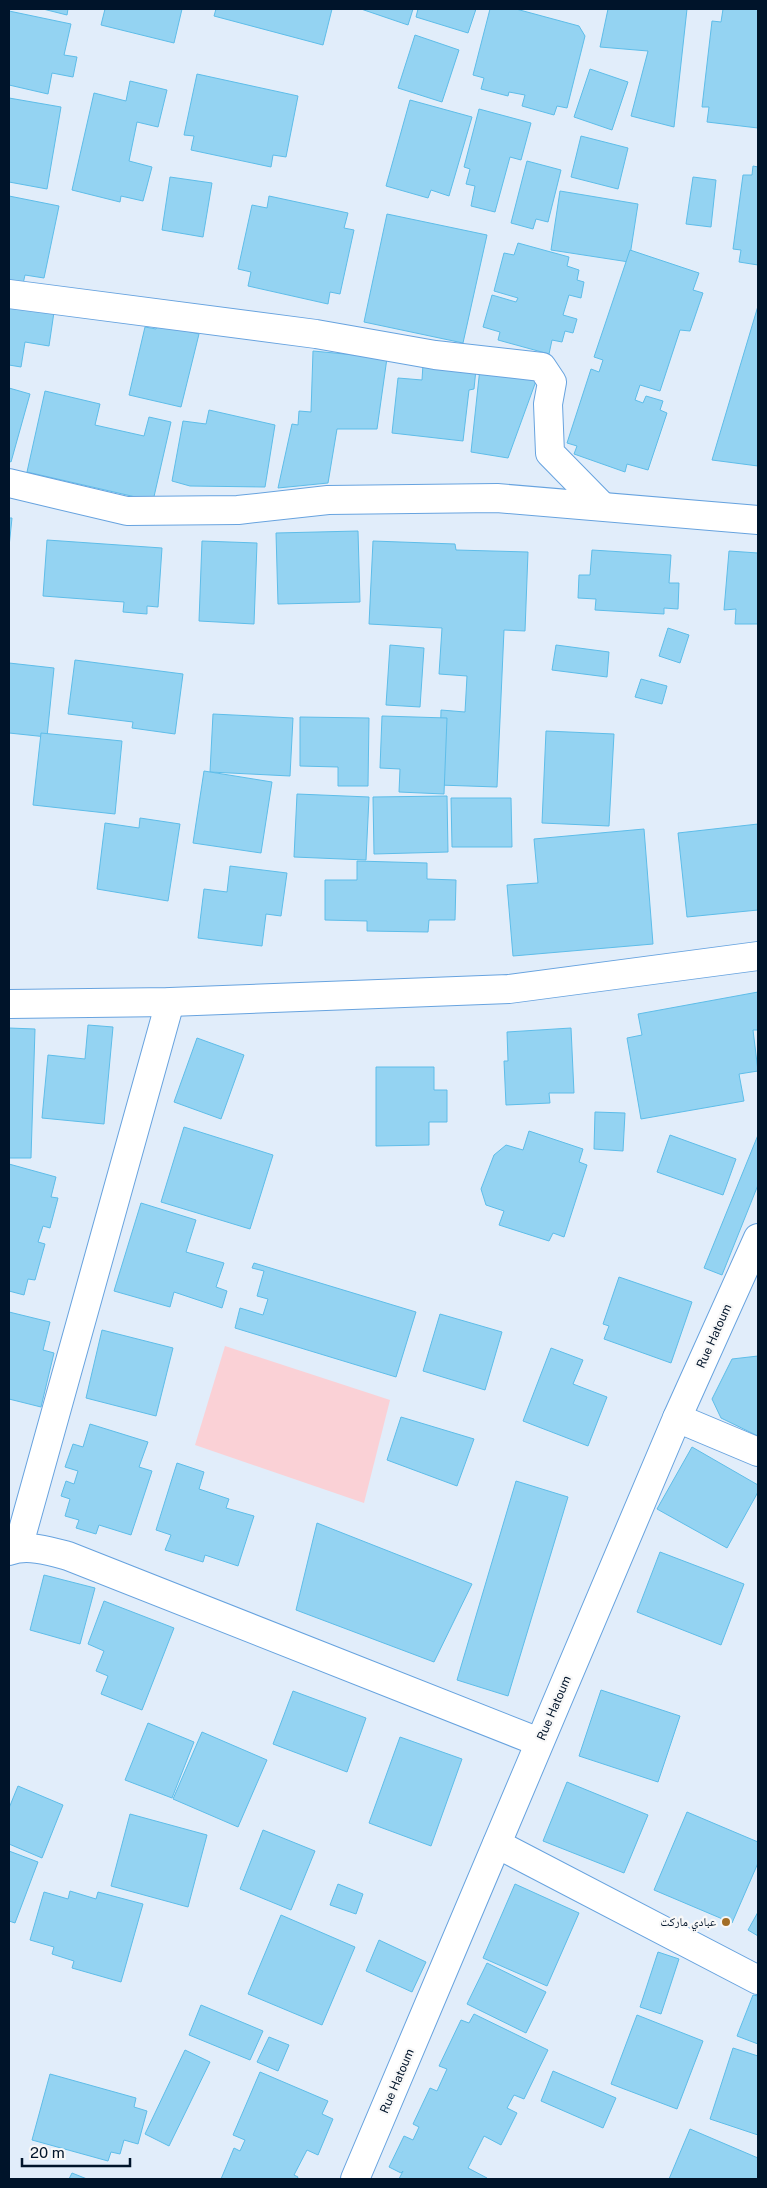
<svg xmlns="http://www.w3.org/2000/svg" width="767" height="2188" font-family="'Public Sans','Noto Naskh Arabic',sans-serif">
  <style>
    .green { fill: #fad1d6 }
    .building { fill: #94d3f2; stroke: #5ebde9 }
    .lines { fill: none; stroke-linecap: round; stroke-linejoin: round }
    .minor-casing { stroke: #67a3df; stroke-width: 30 }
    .minor { stroke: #fff; stroke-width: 28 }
    .poi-dot { fill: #a36e27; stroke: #f8f8f8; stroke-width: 2 }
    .labels { text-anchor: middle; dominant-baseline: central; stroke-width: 4.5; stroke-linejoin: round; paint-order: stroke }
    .street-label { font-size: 12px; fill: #00142a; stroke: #f8f8f8 }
    .poi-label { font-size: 12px; fill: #00142a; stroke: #f8f8f8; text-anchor: end }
  </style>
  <rect width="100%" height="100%" fill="#e1edfa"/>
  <path class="green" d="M225,1346L390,1400L364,1503L195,1445Z"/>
  <g class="building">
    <path d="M43,9H68L67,15Z"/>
    <path d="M105,9H182L174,43L101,25Z"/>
    <path d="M216,9H332L323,45L214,16Z"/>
    <path d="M361,9H413L408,25Z"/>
    <path d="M418,9H476L468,33L416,17Z"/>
    <path d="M490,9H516L579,26L585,36L567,108L557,106L554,115L522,106L525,95L509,92L508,96L481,89L484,78L473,75Z"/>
    <path d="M608,9H687L674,127L631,116L648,51L600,47Z"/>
    <path d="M723,9H758V128L707,122L709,107H702L712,21L721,22Z"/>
    <path d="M9,11L71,24L64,55L77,57L73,77L52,73L48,94L9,85Z"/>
    <path d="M415,35L459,50L442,102L398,88Z"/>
    <path d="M590,69L628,82L612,130L574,117Z"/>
    <path d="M197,74L298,96L286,157L273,155L271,167L191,150L194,136L184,135Z"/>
    <path d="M130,81L167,90L158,127L137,122L129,161L152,167L143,201L121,196L120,202L72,190L94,93L126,101Z"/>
    <path d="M9,98L61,107L47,189L9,182Z"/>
    <path d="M410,100L472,117L449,196L431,190L428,198L386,186Z"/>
    <path d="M479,109L531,123L521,160L510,157L495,212L471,206L475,186L466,184L470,169L464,167Z"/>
    <path d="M581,136L628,148L618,189L571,177Z"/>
    <path d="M527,161L561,170L548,222L536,219L533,229L511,223Z"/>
    <path d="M753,166L758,167V265L739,262L741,250L733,249L743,175H752Z"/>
    <path d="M170,177L212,183L203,237L162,230Z"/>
    <path d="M693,177L716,180L711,227L686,224Z"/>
    <path d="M560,191L638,204L629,262L551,250Z"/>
    <path d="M9,196L59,206L44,278L25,275L23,284L9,281Z"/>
    <path d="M269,196L348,213L344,228L354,230L340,294L330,292L328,304L248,286L251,272L238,269L252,205L267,208Z"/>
    <path d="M387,214L487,235L463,343L364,322Z"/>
    <path d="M518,243L569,257L567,266L579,270L577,280L584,282L581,298L569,295L563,315L577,319L573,333L565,331L562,342L552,340L549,354L498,340L500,332L483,327L492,295L516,302L518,298L494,291L504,253L514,255Z"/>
    <path d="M630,250L699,273L693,290L703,293L690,331L680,330L660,391L640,385L635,400L643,403L646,396L663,401L660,410L667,413L648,470L627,464L625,472L574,454L577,446L567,443L591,369L599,372L603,360L594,357Z"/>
    <path d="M9,305L54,312L49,346L25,342L21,367L9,365Z"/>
    <path d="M758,306V466L712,460Z"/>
    <path d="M158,324L199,334L181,407L129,395L145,327L156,329Z"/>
    <path d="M313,351L387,358L377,429H337L328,483L278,488L292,424L298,425L299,411L311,412Z"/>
    <path d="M423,364L476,369L474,389L469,390L463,441L392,433L398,378L422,380Z"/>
    <path d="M480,368L536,381L508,458L471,452Z"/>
    <path d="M9,388L30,394L11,462L9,461Z"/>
    <path d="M45,391L100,404L95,425L144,436L149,417L171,422L153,501L27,472Z"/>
    <path d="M209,410L275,425L265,487L190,486L172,481L183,421L206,424Z"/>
    <path d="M9,518H12L9,547Z"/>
    <path d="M358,531L360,602L278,604L276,533Z"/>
    <path d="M47,540L162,548L158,607L147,606V614L123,612L124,602L43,596Z"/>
    <path d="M202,541L257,543L254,624L199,621Z"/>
    <path d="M373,541L455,544L456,550L528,552L525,631L504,630L497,787L439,785L441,710L465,712L467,676L439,674L442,628L369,624Z"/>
    <path d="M592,550L671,555L669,583H679L678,609L664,608V614L595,610L596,599L578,598L579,575H590Z"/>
    <path d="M729,551L758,553V624H735L736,609L724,610Z"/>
    <path d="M668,628L689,635L680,663L659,656Z"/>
    <path d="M390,645L424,648L420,707L386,705Z"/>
    <path d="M556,645L609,652L607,677L552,670Z"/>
    <path d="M75,660L183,674L175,734L132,728L133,722L68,714Z"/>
    <path d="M9,663L54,668L47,737L9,733Z"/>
    <path d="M641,679L667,686L662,704L635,697Z"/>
    <path d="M213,714L293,718L290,776L210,772Z"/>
    <path d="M382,716L447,718L444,794L399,792L400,769L380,768Z"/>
    <path d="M300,717L369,718L368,786H338V767L300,766Z"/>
    <path d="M546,731L614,734L609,826L542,823Z"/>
    <path d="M41,733L122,741L115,814L33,805Z"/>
    <path d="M204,771L272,782L261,853L193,843Z"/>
    <path d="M297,794L369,797L366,860L294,857Z"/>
    <path d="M447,796L448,852L374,854L373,797Z"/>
    <path d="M451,798H511L512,847H452Z"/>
    <path d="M140,818L180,824L168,901L97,889L105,823L139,828Z"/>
    <path d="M758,824V910L687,917L678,833Z"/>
    <path d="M644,829L653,944L513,956L507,885L538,883L534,839Z"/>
    <path d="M357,861L427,863V879L456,880L455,920H429L428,932L367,931V921L325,920V880H357Z"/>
    <path d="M230,866L287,873L281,916L266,914L262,946L198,938L204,889L227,892Z"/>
    <path d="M758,992V1030H753L758,1071L739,1074L744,1101L641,1119L627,1038L642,1035L638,1014Z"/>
    <path d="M88,1025L113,1027L104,1124L42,1118L48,1055L85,1059Z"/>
    <path d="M9,1028L35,1029L31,1158H9Z"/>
    <path d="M571,1028L574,1093H549L550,1103L506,1105L504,1061H508L507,1032Z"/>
    <path d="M197,1038L244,1055L221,1119L174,1102Z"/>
    <path d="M376,1067H434V1090H447V1122H429V1145L376,1146Z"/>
    <path d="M595,1112L625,1113L623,1151L594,1149Z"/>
    <path d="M184,1127L273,1155L250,1229L161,1202Z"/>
    <path d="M529,1131L583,1149L579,1162L587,1165L564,1237L553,1233L549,1241L499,1225L504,1211L486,1205L481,1189L494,1155L506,1145L523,1150Z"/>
    <path d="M670,1135L736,1159L723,1195L657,1172Z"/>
    <path d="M758,1135V1185L722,1275L704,1268Z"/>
    <path d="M9,1164L56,1177L51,1197L58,1198L50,1228L43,1226L38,1242L45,1244L35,1280L28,1279L24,1295L9,1291Z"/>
    <path d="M141,1203L196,1220L186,1252L224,1263L216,1287L227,1291L222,1308L174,1292L170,1307L114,1291Z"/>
    <path d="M254,1263L416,1312L396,1377L235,1328L240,1308L263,1315L268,1299L257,1296L264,1271L252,1268Z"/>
    <path d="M619,1277L692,1302L671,1363L604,1339L609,1326L603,1324Z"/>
    <path d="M9,1312L50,1322L43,1350L54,1353L41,1407L9,1399Z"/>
    <path d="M440,1314L502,1332L485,1390L423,1371Z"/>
    <path d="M102,1330L173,1348L156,1416L86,1398Z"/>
    <path d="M551,1348L583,1360L573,1384L607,1397L588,1446L523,1421Z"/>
    <path d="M758,1356V1436L721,1418L712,1399L732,1359Z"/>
    <path d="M401,1417L474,1439L457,1486L387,1460Z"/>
    <path d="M90,1424L148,1442L139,1467L152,1471L131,1535L99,1525L96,1534L76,1528L79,1520L65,1516L70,1499L61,1496L66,1481L74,1484L78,1471L65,1467L73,1444L83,1447Z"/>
    <path d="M692,1447L758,1485V1492L727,1548L657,1509Z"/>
    <path d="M177,1463L204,1472L199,1489L229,1499L226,1508L254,1516L238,1566L205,1555L203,1562L165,1550L171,1535L156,1530Z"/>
    <path d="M516,1481L568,1497L508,1696L457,1680Z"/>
    <path d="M317,1523L472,1584L434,1662L296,1610Z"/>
    <path d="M660,1552L744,1584L721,1645L637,1612Z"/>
    <path d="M44,1575L95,1588L80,1644L30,1630Z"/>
    <path d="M104,1601L174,1628L142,1710L101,1694L108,1676L96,1671L104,1651L88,1644Z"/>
    <path d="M601,1690L680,1716L658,1782L579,1756Z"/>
    <path d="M293,1691L366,1718L347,1772L273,1744Z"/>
    <path d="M148,1723L194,1742L172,1798L125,1780Z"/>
    <path d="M202,1732L267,1760L238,1827L173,1799Z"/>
    <path d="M400,1737L462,1759L431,1846L369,1823Z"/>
    <path d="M567,1782L648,1815L624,1873L543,1841Z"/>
    <path d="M18,1786L63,1805L42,1858L9,1844V1808Z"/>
    <path d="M687,1812L758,1842V1863L732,1923L654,1890Z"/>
    <path d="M130,1814L207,1835L188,1907L111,1886Z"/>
    <path d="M263,1830L315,1851L291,1910L240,1889Z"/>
    <path d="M9,1851L38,1862L15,1923L9,1921Z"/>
    <path d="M338,1884L363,1894L356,1914L330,1905Z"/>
    <path d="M515,1884L579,1913L547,1986L483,1958Z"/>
    <path d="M70,1891L96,1899L98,1892L143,1904L121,1982L72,1968L74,1961L52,1954L54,1947L30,1940L44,1892L68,1899Z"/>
    <path d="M758,1912V1936L748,1930Z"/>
    <path d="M281,1915L355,1947L322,2025L248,1994Z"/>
    <path d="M379,1940L426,1962L412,1992L366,1971Z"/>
    <path d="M658,1952L679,1959L661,2014L640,2007Z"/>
    <path d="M487,1963L546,1992L526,2033L467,2004Z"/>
    <path d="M753,1995L758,1996V2044L737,2036Z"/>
    <path d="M201,2005L263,2031L250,2060L189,2035Z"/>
    <path d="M474,2014L548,2050L524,2099L514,2095L507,2108L517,2113L501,2145L484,2136L468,2168L487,2178L486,2179H399L403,2171L401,2173L389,2167L404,2136L413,2140L419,2127L413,2124L430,2088L437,2091L447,2069L439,2066L461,2020L469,2023Z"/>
    <path d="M637,2015L703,2041L677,2109L611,2084Z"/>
    <path d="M269,2037L289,2045L278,2071L257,2062Z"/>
    <path d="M733,2048L758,2056V2135L710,2119Z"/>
    <path d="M185,2050L210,2062L169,2146L145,2134Z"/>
    <path d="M553,2071L616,2098L603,2128L541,2101Z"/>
    <path d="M260,2072L328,2101L322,2114L333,2119L318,2155L307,2150L294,2175L298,2177L297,2179H221L234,2148L240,2151L245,2140L233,2135Z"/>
    <path d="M50,2074L136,2098L134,2107L147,2111L138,2144L124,2140L120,2154L111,2152L108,2161L32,2140Z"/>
    <path d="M690,2129L758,2158V2179H669Z"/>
    <path d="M72,2173L87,2179H69Z"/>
  </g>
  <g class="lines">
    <defs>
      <g id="minor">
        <path d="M9,294L316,334L435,355L542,367L552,382L548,404L550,453L602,506"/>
        <path d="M9,483L127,511L238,510L328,500L497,498L758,520"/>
        <path d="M9,1004L170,1002L509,989L758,956"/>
        <path d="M677,1418L758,1452"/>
        <path d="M18,1548L170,1002"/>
        <path d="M9,1551C27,1544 50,1551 68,1556L539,1742"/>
        <path d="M497,1844L758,1980"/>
        <path d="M355,2179L677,1418L758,1238"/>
      </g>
    </defs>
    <use href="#minor" class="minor-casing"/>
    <use href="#minor" class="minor"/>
  </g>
  <circle class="poi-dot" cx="726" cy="1922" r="5"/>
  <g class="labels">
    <g class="street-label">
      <text transform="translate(714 1336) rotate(-66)">Rue Hatoum</text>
      <text transform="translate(554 1708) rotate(-67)">Rue Hatoum</text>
      <text transform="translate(397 2081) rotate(-67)">Rue Hatoum</text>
    </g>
    <g class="poi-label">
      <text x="716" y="1922">عبادي ماركت</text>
    </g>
  </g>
  <rect width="767" height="2188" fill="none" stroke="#00142a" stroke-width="20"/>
  <path d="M22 2158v8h108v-8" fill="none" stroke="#00142a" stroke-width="2.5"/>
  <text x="30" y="2158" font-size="15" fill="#00142a" stroke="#f8f8f8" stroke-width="4" paint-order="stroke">20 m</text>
</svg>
